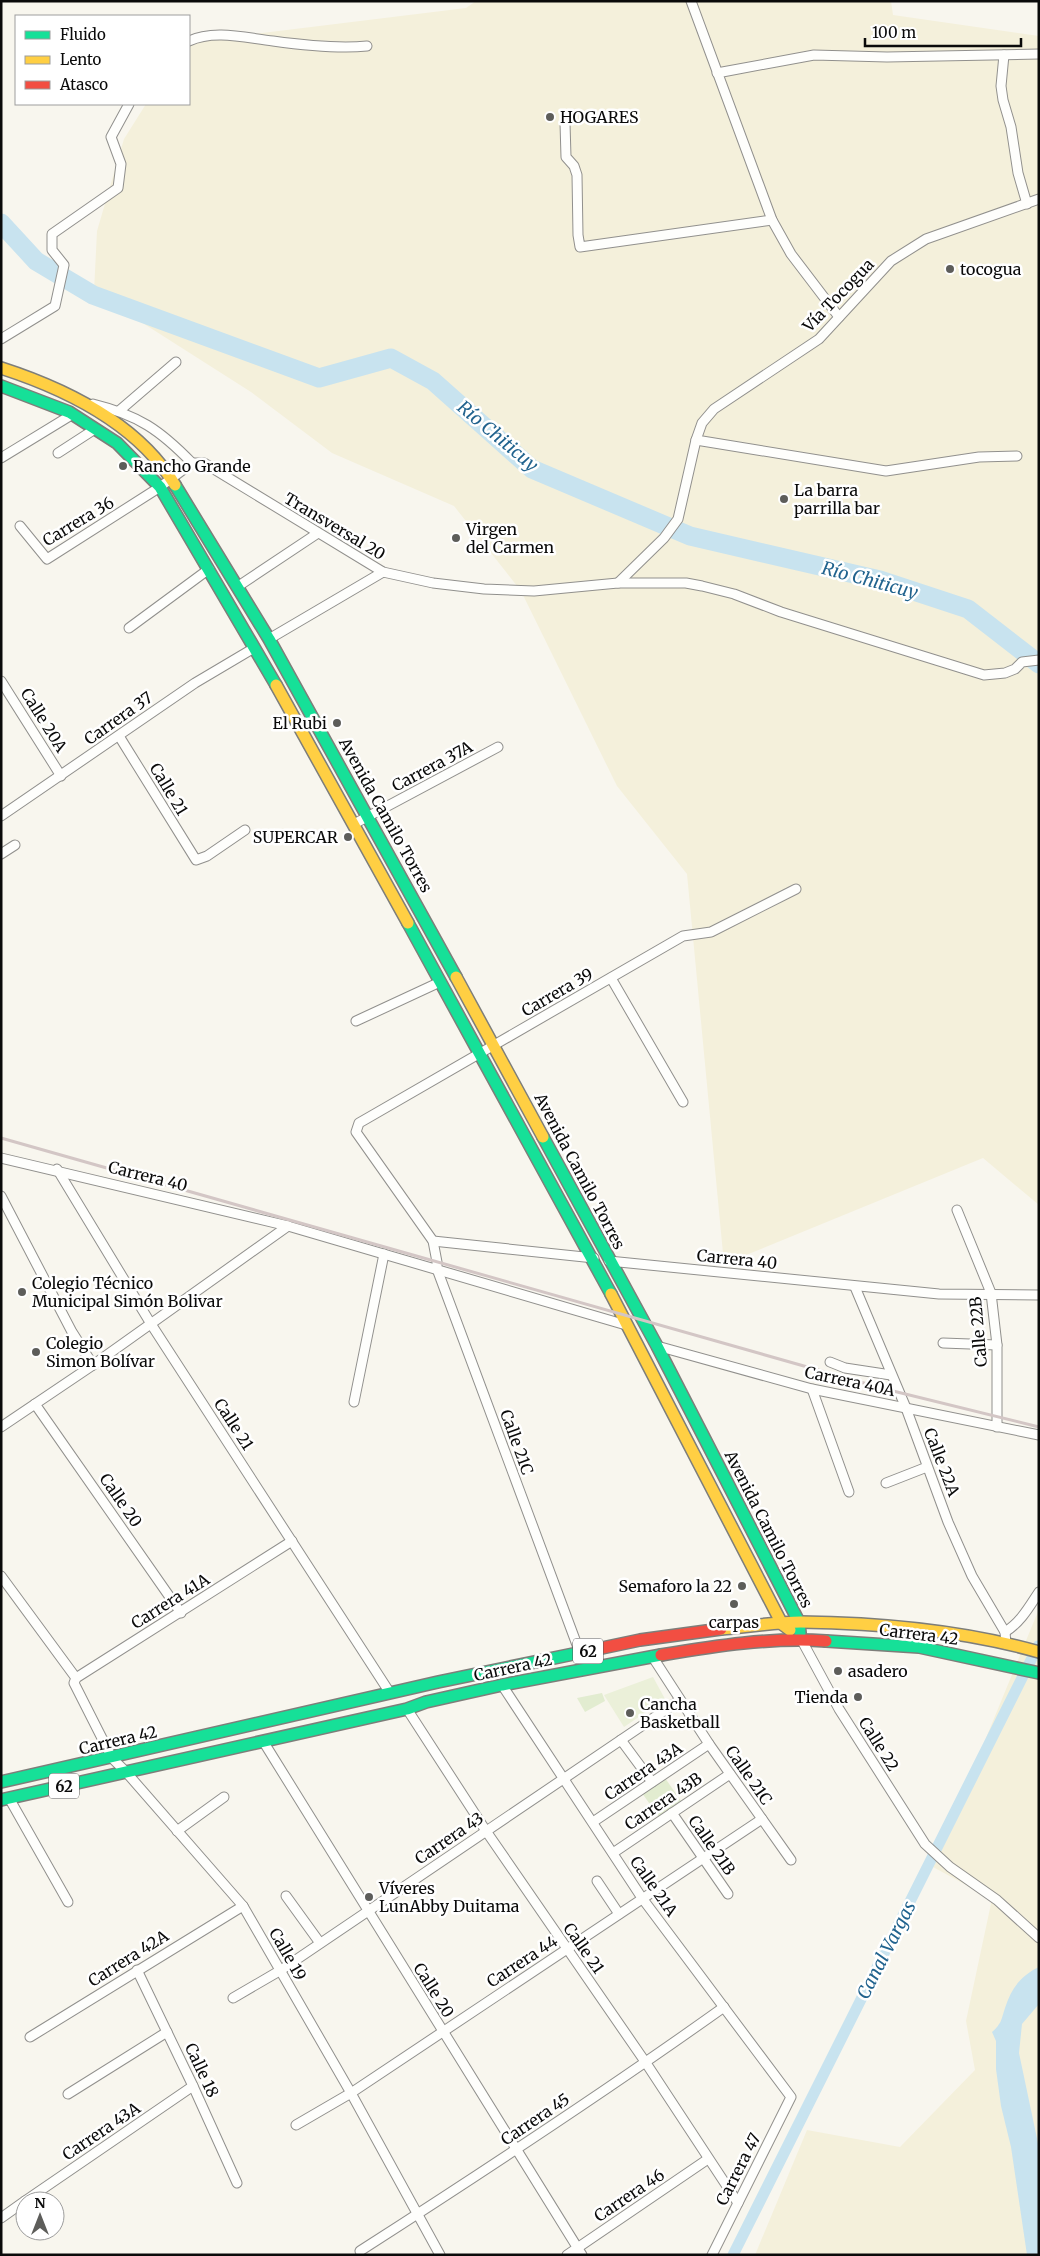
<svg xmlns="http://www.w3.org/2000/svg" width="1040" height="2256" font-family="Merriweather,serif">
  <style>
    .farmland { fill: #f4f0db }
    .green { fill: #e2ecd0 }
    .pitch { fill: #ebf0d9 }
    .water { fill: #c8e3ef }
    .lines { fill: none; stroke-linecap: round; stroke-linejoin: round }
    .canal { stroke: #c8e3ef; stroke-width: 11 }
    .river { stroke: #c8e3ef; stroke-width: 19 }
    .street-casing { stroke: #91908d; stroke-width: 11 }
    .fast-casing { stroke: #7e7e7a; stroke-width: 14 }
    .slow-casing { stroke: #7e7e7a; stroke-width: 14 }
    .jam-casing { stroke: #7e7e7a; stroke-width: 14 }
    .street { stroke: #fefefc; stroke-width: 9 }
    .fast { stroke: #16e098; stroke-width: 11 }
    .slow { stroke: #ffcf43; stroke-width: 11 }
    .jam { stroke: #f24e42; stroke-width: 11 }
    .rail { stroke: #d3c6c5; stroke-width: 3 }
    .poi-dot { fill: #5d5d5a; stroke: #fff; stroke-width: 2 }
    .labels { text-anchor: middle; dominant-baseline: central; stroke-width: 5; stroke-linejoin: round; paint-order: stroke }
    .shield { fill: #fff; stroke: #545454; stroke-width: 1 }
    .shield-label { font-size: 15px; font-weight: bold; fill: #0a0a0a }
    .poi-label { font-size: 16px; fill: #0a0a0a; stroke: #fff; text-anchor: start }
    .street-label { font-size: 16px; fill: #0a0a0a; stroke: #fff }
    .water-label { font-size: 18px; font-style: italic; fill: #21638e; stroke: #fff }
  </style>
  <rect width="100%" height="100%" fill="#f8f6ee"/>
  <g class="farmland">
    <path d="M476,1H891L893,15L1039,36V1205L983,1158L724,1264L687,874L617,786L521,591L454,506L332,453L251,392L94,292L97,231L124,139L146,104H189V42L466,8Z"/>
    <path d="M1039,1609V2255H755L807,2130L900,2147L975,2070L966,2021L992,1899L933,1867Z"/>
  </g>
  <g class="green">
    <path d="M602,1693L605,1701L585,1712L577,1698Z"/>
    <path d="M665,1778L681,1801L659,1817L642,1793Z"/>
  </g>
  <path class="pitch" d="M653,1677L665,1699L624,1727L604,1695Z"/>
  <path class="water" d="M1039,1967V2004L1022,2024L1019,2053L1039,2148V2255H1027L1011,2147L1001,2106L996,2069V2041L992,2032C1002,2023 1001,2020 1005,2008C1011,1989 1020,1976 1039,1967Z"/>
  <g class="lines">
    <path class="canal" d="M733,2255L1038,1646"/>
    <path class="river" d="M1,223L36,261L93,295L319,378L391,358L433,381L532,469L690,536L880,580L968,609L1039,664"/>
    <defs>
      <g id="street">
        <path d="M691,1L772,220L791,254L839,317"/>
        <path d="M189,41C214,29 246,38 273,41C302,45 338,49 367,46"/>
        <path d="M1004,55L1001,86L1003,100L1011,127L1018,173L1027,204"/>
        <path d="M717,73L814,55L887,57L1039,54"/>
        <path d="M565,123L566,157L574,166L577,175L578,235L580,247L772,220"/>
        <path d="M1,339L55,306L64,265L52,250V234L118,188L121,164L111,137L129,104"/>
        <path d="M93,404C138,415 160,430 192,463"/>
        <path d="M119,411L176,362"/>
        <path d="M696,440L886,471L979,457L1017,456"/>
        <path d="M58,453L95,429"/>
        <path d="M1,458L73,414"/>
        <path d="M20,526L47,559L160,487L192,463H204L383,572L433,583L484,589L534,591L618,583H686L702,586L734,594L781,612L984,675L1005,673L1015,669L1022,662L1039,660"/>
        <path d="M618,583L664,538L678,519L696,440L702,423L714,409L819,339L891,261L926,239L1039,199"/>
        <path d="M237,587L318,533"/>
        <path d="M129,628L209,569"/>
        <path d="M269,639L383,572"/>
        <path d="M1,681L61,776"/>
        <path d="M119,736L196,860L207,856L245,830"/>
        <path d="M1,816L195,683L254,648"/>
        <path d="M354,824L498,747"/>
        <path d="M1,854L15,845"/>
        <path d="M611,978L683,1102"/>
        <path d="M356,1021L440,982"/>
        <path d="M1,1158L288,1226L626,1325"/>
        <path d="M57,1169L151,1324L390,1693"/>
        <path d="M1,1196L72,1332L93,1365"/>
        <path d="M957,1210L991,1293L997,1345V1427"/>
        <path d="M433,1241L594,1258"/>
        <path d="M609,1261L939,1294L1039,1295"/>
        <path d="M855,1287L906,1408L948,1522L972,1576L1005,1632L1006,1644"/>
        <path d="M943,1343L997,1345"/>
        <path d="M657,1346L812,1389L1039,1435"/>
        <path d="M830,1362L845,1368L891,1375"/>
        <path d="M812,1389L849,1492"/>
        <path d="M354,1402L384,1254"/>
        <path d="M35,1404L181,1613"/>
        <path d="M1,1427L93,1365L288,1226"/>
        <path d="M886,1483L927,1467"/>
        <path d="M292,1541L76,1678L74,1683L112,1758L126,1772L243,1906L351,2093L440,2255"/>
        <path d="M1,1576L76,1678"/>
        <path d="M1005,1632C1021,1622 1029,1607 1039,1592"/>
        <path d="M801,1639L839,1709L925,1844L950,1867L997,1900L1039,1938"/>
        <path d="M580,1653L437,1269V1262L433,1241L356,1132L359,1123L366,1119L683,936L711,932L796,889"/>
        <path d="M652,1656L709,1744L791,1860"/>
        <path d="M502,1685L642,1898L791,2097L712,2255"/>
        <path d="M407,1709L486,1831L646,2063L738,2203"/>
        <path d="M621,1740L652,1782"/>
        <path d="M263,1741L582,2255"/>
        <path d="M9,1798L68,1902"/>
        <path d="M672,1813L728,1894"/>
        <path d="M593,1822L709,1744"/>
        <path d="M177,1831L224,1797"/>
        <path d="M613,1853L730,1774"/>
        <path d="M597,1881L619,1914"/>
        <path d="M286,1896L320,1943"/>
        <path d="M137,1970L193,2086L237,2183"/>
        <path d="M233,1998L281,1970L680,1700"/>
        <path d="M30,2037L243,1906"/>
        <path d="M68,2094L167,2032"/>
        <path d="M296,2125L351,2093L762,1819"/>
        <path d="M25,2201L193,2086"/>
        <path d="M1,2218L25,2201"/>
        <path d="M360,2251C483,2172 605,2092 724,2007"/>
        <path d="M567,2255L708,2159"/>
      </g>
      <g id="fast">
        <path d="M1,386L69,412L117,443L160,487L276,685"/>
        <path d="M175,485L269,639L456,977"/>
        <path d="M408,923L611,1294"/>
        <path d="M543,1137L657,1346L799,1622L800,1633"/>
        <path d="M826,1641L919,1647L1039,1673"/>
        <path d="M1,1782L438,1682L583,1652"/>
        <path d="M1,1800L407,1709L426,1702L502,1685L661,1655"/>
      </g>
      <g id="slow">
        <path d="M1,368C66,389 138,424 175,485"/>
        <path d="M276,685L408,923"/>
        <path d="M456,977L543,1137"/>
        <path d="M611,1294L782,1624L790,1630"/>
        <path d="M721,1629C747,1627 774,1622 801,1622C880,1623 962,1630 1039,1652"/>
      </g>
      <g id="jam">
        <path d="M583,1652L640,1640L721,1629"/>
        <path d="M661,1655C715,1646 771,1637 826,1641"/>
      </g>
    </defs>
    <use href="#street" class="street-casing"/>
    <use href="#fast" class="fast-casing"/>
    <use href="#slow" class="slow-casing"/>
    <use href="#jam" class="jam-casing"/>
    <use href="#street" class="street"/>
    <use href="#fast" class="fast"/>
    <use href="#slow" class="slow"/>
    <use href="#jam" class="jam"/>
    <path class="rail" d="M1,1138L885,1389L1039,1427"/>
  </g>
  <g class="poi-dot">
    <circle cx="550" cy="117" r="5"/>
    <circle cx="950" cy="269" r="5"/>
    <circle cx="123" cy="466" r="5"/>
    <circle cx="784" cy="499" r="5"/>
    <circle cx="456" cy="538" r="5"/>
    <circle cx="337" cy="723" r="5"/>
    <circle cx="348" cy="837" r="5"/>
    <circle cx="22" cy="1292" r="5"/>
    <circle cx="36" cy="1352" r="5"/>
    <circle cx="742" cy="1586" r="5"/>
    <circle cx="734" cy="1604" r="5"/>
    <circle cx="838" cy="1671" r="5"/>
    <circle cx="858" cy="1697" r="5"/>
    <circle cx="630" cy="1713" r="5"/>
    <circle cx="369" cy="1897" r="5"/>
  </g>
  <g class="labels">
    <g class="shield">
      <rect x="573" y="1638.5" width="30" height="25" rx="4"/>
      <rect x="49" y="1773.5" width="30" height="25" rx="4"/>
    </g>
    <g class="shield-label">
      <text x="588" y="1651">62</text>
      <text x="64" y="1786">62</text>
    </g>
    <g class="poi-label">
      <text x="560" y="117">HOGARES</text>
      <text x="960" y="269">tocogua</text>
      <text x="133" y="466">Rancho Grande</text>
      <text x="794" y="490">La barra<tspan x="794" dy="18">parrilla bar</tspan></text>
      <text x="466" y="529">Virgen<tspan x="466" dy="18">del Carmen</tspan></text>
      <text x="327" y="723" text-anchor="end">El Rubi</text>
      <text x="338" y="837" text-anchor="end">SUPERCAR</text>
      <text x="32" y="1283">Colegio Técnico<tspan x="32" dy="18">Municipal Simón Bolivar</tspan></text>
      <text x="46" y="1343">Colegio<tspan x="46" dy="18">Simon Bolívar</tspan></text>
      <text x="732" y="1586" text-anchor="end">Semaforo la 22</text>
      <text x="734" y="1622" text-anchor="middle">carpas</text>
      <text x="848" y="1671">asadero</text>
      <text x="848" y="1697" text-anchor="end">Tienda</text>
      <text x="640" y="1704">Cancha<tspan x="640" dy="18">Basketball</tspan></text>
      <text x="379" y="1888">Víveres<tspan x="379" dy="18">LunAbby Duitama</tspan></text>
    </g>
    <g class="street-label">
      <text transform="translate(838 295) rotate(-46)">Vía Tocogua</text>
      <text transform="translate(78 521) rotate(-31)">Carrera 36</text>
      <text transform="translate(335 526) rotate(31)">Transversal 20</text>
      <text transform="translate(118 718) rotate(-35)">Carrera 37</text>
      <text transform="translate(44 720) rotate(58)">Calle 20A</text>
      <text transform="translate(432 766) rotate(-28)">Carrera 37A</text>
      <text transform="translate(169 789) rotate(59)">Calle 21</text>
      <text transform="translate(386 815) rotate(61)">Avenida Camilo Torres</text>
      <text transform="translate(557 992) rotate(-30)">Carrera 39</text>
      <text transform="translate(580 1171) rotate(62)">Avenida Camilo Torres</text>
      <text transform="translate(148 1176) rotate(14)">Carrera 40</text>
      <text transform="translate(737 1259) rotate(6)">Carrera 40</text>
      <text transform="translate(978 1332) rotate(-95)">Calle 22B</text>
      <text transform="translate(850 1381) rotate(12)">Carrera 40A</text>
      <text transform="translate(234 1424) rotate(57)">Calle 21</text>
      <text transform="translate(517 1442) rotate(70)">Calle 21C</text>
      <text transform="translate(942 1462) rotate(69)">Calle 22A</text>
      <text transform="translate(121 1500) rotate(55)">Calle 20</text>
      <text transform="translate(769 1529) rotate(63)">Avenida Camilo Torres</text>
      <text transform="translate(170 1601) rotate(-32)">Carrera 41A</text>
      <text transform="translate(919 1634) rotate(7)">Carrera 42</text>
      <text transform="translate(513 1667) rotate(-12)">Carrera 42</text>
      <text transform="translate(118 1740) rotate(-13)">Carrera 42</text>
      <text transform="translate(879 1744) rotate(58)">Calle 22</text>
      <text transform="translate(643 1771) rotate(-34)">Carrera 43A</text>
      <text transform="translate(749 1775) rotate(55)">Calle 21C</text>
      <text transform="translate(663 1801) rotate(-34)">Carrera 43B</text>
      <text transform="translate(449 1838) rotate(-34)">Carrera 43</text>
      <text transform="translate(712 1845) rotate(55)">Calle 21B</text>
      <text transform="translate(654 1886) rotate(55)">Calle 21A</text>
      <text transform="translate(584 1948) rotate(55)">Calle 21</text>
      <text transform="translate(288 1954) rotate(60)">Calle 19</text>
      <text transform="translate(128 1958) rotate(-32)">Carrera 42A</text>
      <text transform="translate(522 1961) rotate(-33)">Carrera 44</text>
      <text transform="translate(434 1990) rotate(58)">Calle 20</text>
      <text transform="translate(202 2070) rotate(65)">Calle 18</text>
      <text transform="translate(535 2119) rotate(-34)">Carrera 45</text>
      <text transform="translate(101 2131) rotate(-34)">Carrera 43A</text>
      <text transform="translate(738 2169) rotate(-63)">Carrera 47</text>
      <text transform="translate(629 2195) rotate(-34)">Carrera 46</text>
    </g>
    <g class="water-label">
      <text transform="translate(498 436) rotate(40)">Río Chiticuy</text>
      <text transform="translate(870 580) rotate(15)">Río Chiticuy</text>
      <text transform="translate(886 1950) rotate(-63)">Canal Vargas</text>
    </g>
  </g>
  <rect width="1040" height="2256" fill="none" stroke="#0a0a0a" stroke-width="5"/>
  <rect x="15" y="15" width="175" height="90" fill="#ffffff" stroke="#9d9d9d"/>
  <rect x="25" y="31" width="25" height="8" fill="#16e098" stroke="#9d9d9d"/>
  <text x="60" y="40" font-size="15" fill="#0a0a0a">Fluido</text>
  <rect x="25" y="56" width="25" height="8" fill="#ffcf43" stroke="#9d9d9d"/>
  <text x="60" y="65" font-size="15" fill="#0a0a0a">Lento</text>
  <rect x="25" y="81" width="25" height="8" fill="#f24e42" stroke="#9d9d9d"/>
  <text x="60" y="90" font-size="15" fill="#0a0a0a">Atasco</text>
  <g transform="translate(40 2216)"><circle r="24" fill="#ffffff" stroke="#9d9d9d"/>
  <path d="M0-4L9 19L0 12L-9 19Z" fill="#5d5d5a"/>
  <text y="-8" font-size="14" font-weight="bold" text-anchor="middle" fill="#0a0a0a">N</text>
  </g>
  <path d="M865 38v8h156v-8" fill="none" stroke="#0a0a0a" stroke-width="2.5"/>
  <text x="872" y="38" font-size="15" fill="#0a0a0a" stroke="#ffffff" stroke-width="4" paint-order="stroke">100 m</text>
</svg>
